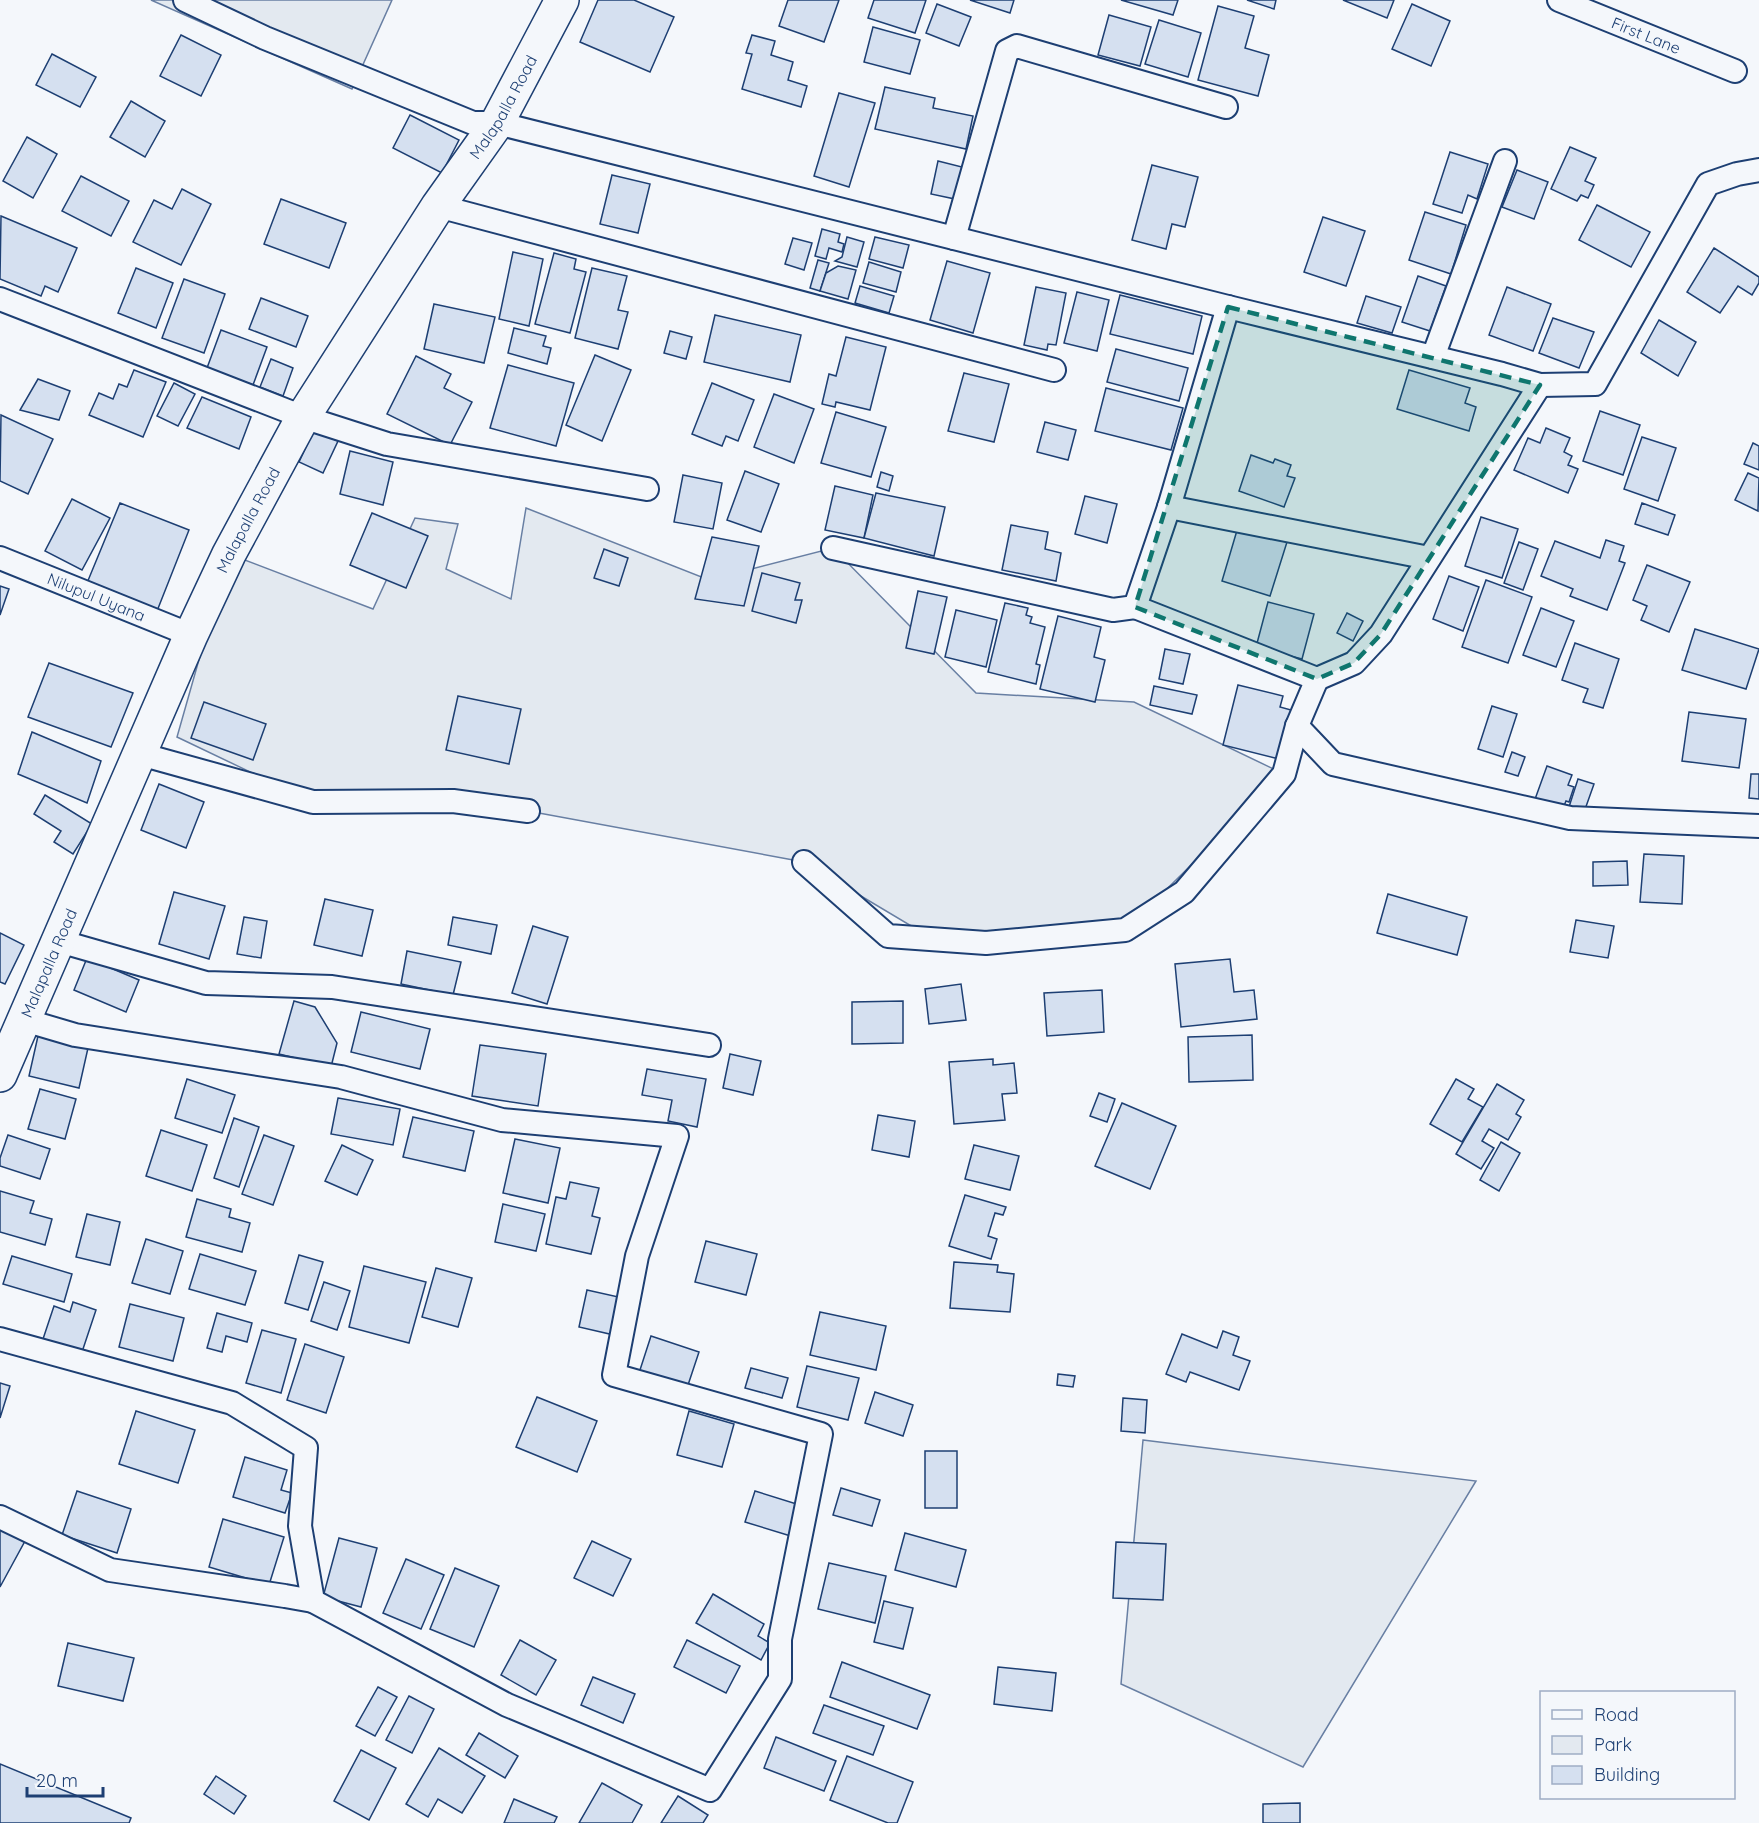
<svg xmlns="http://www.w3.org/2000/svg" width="1759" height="1823" font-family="Quicksand,sans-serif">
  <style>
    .green { fill: #e3e9f0; stroke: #687fa3; stroke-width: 1.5 }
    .building { fill: #d5e0f0; stroke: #1d3f73; stroke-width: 1.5 }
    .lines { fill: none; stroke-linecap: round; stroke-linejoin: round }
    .street-casing { stroke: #1d3f73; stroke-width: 26 }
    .secondary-casing { stroke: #1d3f73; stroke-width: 36 }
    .street { stroke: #f4f7fb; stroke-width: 22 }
    .secondary { stroke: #f4f7fb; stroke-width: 33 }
    .marked { fill: #0f766e; fill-opacity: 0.2; stroke: #0f766e; stroke-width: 4.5; stroke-dasharray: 12 8; stroke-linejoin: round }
    .labels { text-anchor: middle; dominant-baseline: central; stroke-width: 4.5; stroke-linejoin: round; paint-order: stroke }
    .street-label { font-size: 16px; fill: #1d3f73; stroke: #f4f7fb }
  </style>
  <rect width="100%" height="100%" fill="#f4f7fb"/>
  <g class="green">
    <path d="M151,0H392L352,89Z"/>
    <path d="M526,508L709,580L833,548L976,693L1134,702L1284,774L1125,930L933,939L804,862L528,811L313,802L177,737L229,554L373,609L415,518L458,524L446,569L511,599Z"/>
    <path d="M1143,1440L1476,1481L1303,1767L1121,1684Z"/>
  </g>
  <g class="building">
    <path d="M598,0H634L674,17L650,72L580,42Z"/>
    <path d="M788,0H839L824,42L779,26Z"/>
    <path d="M874,0H926L915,33L868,18Z"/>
    <path d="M970,0H1014L1010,13Z"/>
    <path d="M1121,0H1178L1173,15Z"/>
    <path d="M1247,0H1276L1274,9Z"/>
    <path d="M1343,0H1394L1387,18Z"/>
    <path d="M937,4L971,17L959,46L926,33Z"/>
    <path d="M1412,4L1450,21L1431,66L1392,49Z"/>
    <path d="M1218,6L1254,16L1245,48L1269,55L1258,96L1198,80Z"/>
    <path d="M1109,15L1151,27L1140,66L1098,55Z"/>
    <path d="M1159,20L1201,33L1188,77L1145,64Z"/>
    <path d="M873,27L920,40L910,74L864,62Z"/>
    <path d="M181,35L221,55L201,96L160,76Z"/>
    <path d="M752,35L775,41L771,55L793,62L788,80L807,86L801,107L742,89L752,54L746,53Z"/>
    <path d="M52,54L96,77L80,107L36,85Z"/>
    <path d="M885,87L935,98L933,108L973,116L966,149L875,129Z"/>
    <path d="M839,93L875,103L849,187L814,176Z"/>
    <path d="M131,101L165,121L145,157L110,137Z"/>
    <path d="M410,115L459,140L442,173L393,148Z"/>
    <path d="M27,137L57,154L33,198L3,181Z"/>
    <path d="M1570,147L1596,158L1585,181L1594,185L1588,198L1581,195L1577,201L1551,189Z"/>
    <path d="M1450,152L1488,164L1477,199L1468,195L1462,213L1433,204Z"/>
    <path d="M938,161L962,167L955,199L931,194Z"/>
    <path d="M1152,165L1198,177L1185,227L1172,224L1166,249L1132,240Z"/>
    <path d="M1517,170L1548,182L1534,219L1502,207Z"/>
    <path d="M612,175L650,184L638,233L600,224Z"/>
    <path d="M81,176L129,201L111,236L62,211Z"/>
    <path d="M182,189L211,204L181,265L133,242L154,200L172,209Z"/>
    <path d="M281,199L346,223L329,268L264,244Z"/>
    <path d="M1597,205L1650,232L1631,267L1579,240Z"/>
    <path d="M1425,212L1466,225L1451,274L1409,260Z"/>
    <path d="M1,216L77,248L58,292L45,286L41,296L0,279Z"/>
    <path d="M1323,217L1365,231L1346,286L1304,272Z"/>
    <path d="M822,229L840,234L838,242L844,244L842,252L829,248L826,259L815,256Z"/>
    <path d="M847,237L864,242L857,267L835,261L842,257Z"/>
    <path d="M875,237L909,245L903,268L869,259Z"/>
    <path d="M793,238L812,243L804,270L785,264Z"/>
    <path d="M1714,248L1759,277V283L1752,295L1738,286L1720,313L1687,292Z"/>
    <path d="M513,252L543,259L529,326L499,319Z"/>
    <path d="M554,253L576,259L574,269L586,272L570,333L535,324Z"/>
    <path d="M818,260L829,263L820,291L810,288Z"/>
    <path d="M947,261L990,273L973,333L930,320Z"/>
    <path d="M869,262L901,272L896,292L863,283Z"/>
    <path d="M838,266L856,270L848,299L820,291L826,273Z"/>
    <path d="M136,268L173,283L156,328L118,313Z"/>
    <path d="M592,268L627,276L618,310L628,312L618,349L575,338Z"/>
    <path d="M1418,276L1446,286L1430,331L1402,322Z"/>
    <path d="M184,279L225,294L204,353L162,338Z"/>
    <path d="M860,286L894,296L889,313L855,303Z"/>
    <path d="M1036,287L1066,293L1056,345L1048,344L1047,350L1024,345Z"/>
    <path d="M1507,287L1551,304L1533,351L1489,335Z"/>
    <path d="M1077,292L1109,300L1097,351L1064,343Z"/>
    <path d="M1120,295L1202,316L1193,354L1110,334Z"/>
    <path d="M1366,296L1401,307L1392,333L1357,323Z"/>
    <path d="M261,298L308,316L296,347L249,329Z"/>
    <path d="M434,304L495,317L484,363L424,349Z"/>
    <path d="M715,315L801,335L790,382L704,362Z"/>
    <path d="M1553,318L1594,332L1579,368L1539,353Z"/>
    <path d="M1659,320L1696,342L1678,376L1641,353Z"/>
    <path d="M514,328L546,336L543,346L551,348L547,364L508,353Z"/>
    <path d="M221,330L267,347L253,385L207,368Z"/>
    <path d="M670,331L692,337L686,359L664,353Z"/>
    <path d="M846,337L886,347L870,410L836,402L835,407L822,404L829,374L836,376Z"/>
    <path d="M1116,349L1188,368L1179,401L1107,382Z"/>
    <path d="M595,355L631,370L602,441L566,425Z"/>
    <path d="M416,356L451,374L444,388L472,402L450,445L387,414Z"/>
    <path d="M271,359L293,368L283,396L260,387Z"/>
    <path d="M508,365L574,383L556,446L490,428Z"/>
    <path d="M134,370L166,382L143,437L89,415L99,393L113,399L119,384L127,387Z"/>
    <path d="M1409,370L1470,388L1465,403L1476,407L1469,431L1397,409Z"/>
    <path d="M964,373L1009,384L994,442L948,431Z"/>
    <path d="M38,379L70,391L59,420L20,410Z"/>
    <path d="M174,383L195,394L178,426L157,416Z"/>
    <path d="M712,383L754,400L738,441L726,436L722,446L692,434Z"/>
    <path d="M1106,388L1183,408L1171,450L1095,431Z"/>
    <path d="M774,394L814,409L794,463L754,447Z"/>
    <path d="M202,397L251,417L239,449L187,428Z"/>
    <path d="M1600,411L1640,425L1623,475L1583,461Z"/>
    <path d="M836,412L886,427L871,477L821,463Z"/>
    <path d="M1,415L53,439L28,494L0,481Z"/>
    <path d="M1045,422L1076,430L1068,460L1037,452Z"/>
    <path d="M1546,428L1570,438L1564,452L1572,456L1568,465L1578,469L1568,493L1514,470L1528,438L1540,443Z"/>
    <path d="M314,430L338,441L323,473L299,462Z"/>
    <path d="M1642,437L1676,448L1658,501L1624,489Z"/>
    <path d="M1753,443L1759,446V470L1744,464Z"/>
    <path d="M350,451L393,462L383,505L340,494Z"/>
    <path d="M1251,455L1273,463L1275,459L1291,465L1287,476L1295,478L1284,507L1239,491Z"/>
    <path d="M745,471L779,484L761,532L727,520Z"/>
    <path d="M881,472L893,476L889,491L877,487Z"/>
    <path d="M1748,473L1759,478L1758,511L1735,500Z"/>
    <path d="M683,475L722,483L713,529L674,522Z"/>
    <path d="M835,486L873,495L864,538L825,530Z"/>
    <path d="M876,493L945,507L934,556L864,538Z"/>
    <path d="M1085,496L1117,504L1107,543L1075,534Z"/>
    <path d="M72,499L110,518L82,570L45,551Z"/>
    <path d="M120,503L189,530L157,611L87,583Z"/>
    <path d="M1642,503L1675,515L1668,535L1635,524Z"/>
    <path d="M372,513L428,536L406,588L350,565Z"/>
    <path d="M1481,517L1518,529L1502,578L1465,566Z"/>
    <path d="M1011,525L1048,532L1045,549L1061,553L1056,581L1002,570Z"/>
    <path d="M1238,527L1287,542L1270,596L1222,581Z"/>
    <path d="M712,537L759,546L744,606L695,599Z"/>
    <path d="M1606,540L1624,546L1619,561L1625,563L1607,610L1570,596L1573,589L1541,576L1555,541L1600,558Z"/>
    <path d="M1519,542L1538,549L1523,590L1504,583Z"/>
    <path d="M604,549L628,558L619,586L594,578Z"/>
    <path d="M1647,565L1690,582L1669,632L1641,620L1647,606L1633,600Z"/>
    <path d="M762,573L800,583L795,600H802L796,623L752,611Z"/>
    <path d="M1449,576L1479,587L1463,631L1433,619Z"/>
    <path d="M1486,580L1532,597L1508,663L1462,647Z"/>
    <path d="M0,586L9,589L0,615Z"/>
    <path d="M918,591L947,597L934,654L906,648Z"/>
    <path d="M1268,602L1314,614L1302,659L1256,647Z"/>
    <path d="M1005,603L1028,608L1026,615L1032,617L1030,623L1045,627L1036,664L1040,665L1036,684L988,672Z"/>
    <path d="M1541,608L1574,621L1556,667L1523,655Z"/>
    <path d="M956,610L997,620L986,667L945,657Z"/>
    <path d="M1347,613L1363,621L1353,641L1337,633Z"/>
    <path d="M1058,616L1101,627L1094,657L1105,660L1095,702L1040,689Z"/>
    <path d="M1695,629L1759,649L1746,689L1682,670Z"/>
    <path d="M1575,643L1619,659L1603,708L1583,702L1588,689L1562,680Z"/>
    <path d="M1165,649L1190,654L1183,684L1159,679Z"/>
    <path d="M49,663L133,693L111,747L28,717Z"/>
    <path d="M1238,685L1283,696L1280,707L1291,710L1279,759L1223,745Z"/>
    <path d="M1154,686L1197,695L1192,714L1150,705Z"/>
    <path d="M458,696L521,709L509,764L446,750Z"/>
    <path d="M204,702L266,724L253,760L191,738Z"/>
    <path d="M1492,706L1517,714L1503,757L1478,749Z"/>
    <path d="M1689,712L1746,719L1739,768L1682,761Z"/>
    <path d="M32,732L101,761L87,803L18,774Z"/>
    <path d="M1512,752L1525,757L1518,776L1505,772Z"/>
    <path d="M1547,766L1572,775L1568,785L1574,787L1569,802L1566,801L1562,811L1534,802Z"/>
    <path d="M1751,774H1759V799L1749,798Z"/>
    <path d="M1578,779L1594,784L1583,815L1568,810Z"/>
    <path d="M159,784L204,802L186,848L141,830Z"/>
    <path d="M45,795L92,824L73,854L54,842L61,831L34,814Z"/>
    <path d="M1644,854L1684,856L1682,904L1640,902Z"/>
    <path d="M1627,861L1628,885L1593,886V862Z"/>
    <path d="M174,892L225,906L209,959L159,944Z"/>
    <path d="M1388,894L1467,917L1457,955L1377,933Z"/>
    <path d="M325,899L373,910L362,956L314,945Z"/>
    <path d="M244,917L267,921L261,958L237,954Z"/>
    <path d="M453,917L497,925L491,954L448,945Z"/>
    <path d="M1576,920L1614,926L1608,958L1570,952Z"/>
    <path d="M533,926L568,937L547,1004L512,993Z"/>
    <path d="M0,933L24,945L5,984L0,982Z"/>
    <path d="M407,951L461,962L453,995L401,984Z"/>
    <path d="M87,958L139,980L126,1012L74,990Z"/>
    <path d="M1230,959L1234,992L1254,990L1257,1019L1181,1027L1175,964Z"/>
    <path d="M961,984L966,1020L929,1024L925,989Z"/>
    <path d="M1102,990L1104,1032L1047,1036L1044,993Z"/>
    <path d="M294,1001L315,1007L337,1043L331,1067L279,1054Z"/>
    <path d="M903,1001V1043L852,1044V1002Z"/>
    <path d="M361,1012L430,1029L420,1069L351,1052Z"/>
    <path d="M1252,1035L1253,1080L1189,1082L1188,1037Z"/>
    <path d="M38,1036L88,1048L79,1088L29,1076Z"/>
    <path d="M480,1045L546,1054L538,1106L472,1096Z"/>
    <path d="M730,1054L761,1061L753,1095L723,1088Z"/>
    <path d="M993,1059V1065L1014,1063L1017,1093L1002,1094L1005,1120L954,1124L949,1062Z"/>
    <path d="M647,1069L706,1079L697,1127L668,1121L672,1100L642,1095Z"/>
    <path d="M187,1079L235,1095L222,1133L175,1118Z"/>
    <path d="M1456,1079L1474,1089L1468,1099L1483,1107L1462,1142L1430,1124Z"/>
    <path d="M1497,1084L1524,1100L1516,1114L1521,1117L1508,1140L1489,1129L1482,1141L1494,1148L1481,1169L1456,1154Z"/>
    <path d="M40,1089L76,1099L65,1139L28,1129Z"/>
    <path d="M1099,1093L1115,1099L1107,1122L1090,1116Z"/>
    <path d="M338,1098L400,1109L393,1145L331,1134Z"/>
    <path d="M1122,1103L1176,1126L1150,1189L1095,1166Z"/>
    <path d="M878,1115L915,1121L909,1157L872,1150Z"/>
    <path d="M413,1117L474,1131L465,1171L403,1157Z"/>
    <path d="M234,1118L259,1127L239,1187L214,1178Z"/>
    <path d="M161,1130L207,1145L192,1191L146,1176Z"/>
    <path d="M8,1135L50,1149L40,1179L0,1166V1158Z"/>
    <path d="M264,1135L294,1146L273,1205L242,1194Z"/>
    <path d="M515,1139L560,1148L548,1203L503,1193Z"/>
    <path d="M1501,1142L1520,1153L1499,1191L1480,1180Z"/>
    <path d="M342,1145L373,1160L357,1195L325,1181Z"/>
    <path d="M974,1145L1019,1156L1010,1190L965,1179Z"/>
    <path d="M570,1182L599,1188L592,1216L600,1218L591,1254L546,1244L556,1197L566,1199Z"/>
    <path d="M0,1191L34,1201L30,1213L52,1219L45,1245L0,1232Z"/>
    <path d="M965,1195L1006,1207L1003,1215L995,1213L988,1236L997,1239L991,1259L949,1246Z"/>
    <path d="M197,1199L231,1209L229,1217L250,1223L242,1252L186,1237Z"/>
    <path d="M503,1204L545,1214L536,1251L495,1242Z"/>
    <path d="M87,1214L120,1222L110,1265L76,1257Z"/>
    <path d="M146,1239L183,1251L170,1294L132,1283Z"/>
    <path d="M706,1241L757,1254L746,1295L695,1282Z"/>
    <path d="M200,1254L256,1271L245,1305L189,1289Z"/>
    <path d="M299,1255L323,1262L308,1310L285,1303Z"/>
    <path d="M12,1256L72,1274L64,1302L3,1284Z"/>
    <path d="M954,1262L998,1265L997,1272L1014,1274L1010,1312L950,1308Z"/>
    <path d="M364,1266L426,1282L409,1343L349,1327Z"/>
    <path d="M436,1268L472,1278L458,1327L422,1317Z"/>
    <path d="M324,1282L350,1291L337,1330L311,1321Z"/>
    <path d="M587,1290L623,1298L614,1335L579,1327Z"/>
    <path d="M73,1302L96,1310L81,1355L42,1342L54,1306L70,1312Z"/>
    <path d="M130,1304L184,1318L173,1361L119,1347Z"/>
    <path d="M820,1312L886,1326L876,1370L810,1355Z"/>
    <path d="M217,1313L252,1323L247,1342L226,1336L222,1352L207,1348Z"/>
    <path d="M262,1330L296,1339L281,1393L246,1383Z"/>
    <path d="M1223,1331L1239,1337L1233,1355L1250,1361L1239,1390L1190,1372L1186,1382L1166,1374L1182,1334L1217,1348Z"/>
    <path d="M651,1336L699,1352L687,1388L639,1373Z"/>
    <path d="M305,1344L344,1357L326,1413L287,1400Z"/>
    <path d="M807,1366L859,1378L848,1420L797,1407Z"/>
    <path d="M751,1368L788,1378L782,1398L745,1388Z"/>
    <path d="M1058,1374L1075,1376L1073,1387L1057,1385Z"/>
    <path d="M0,1383L10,1386L0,1418Z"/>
    <path d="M875,1392L913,1405L903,1436L865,1423Z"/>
    <path d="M537,1397L597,1421L577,1472L516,1447Z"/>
    <path d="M1123,1398L1147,1400L1145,1433L1121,1431Z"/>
    <path d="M136,1411L195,1430L178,1483L119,1464Z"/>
    <path d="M689,1411L734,1424L722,1467L677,1455Z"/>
    <rect x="925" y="1451" width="32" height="57"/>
    <path d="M245,1457L287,1470L281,1490L292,1493L285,1513L233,1497Z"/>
    <path d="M841,1488L880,1500L872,1526L833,1515Z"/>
    <path d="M77,1491L131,1509L117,1553L62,1535Z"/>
    <path d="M755,1491L803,1506L794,1537L745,1522Z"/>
    <path d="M223,1519L284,1537L269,1585L209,1567Z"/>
    <path d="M0,1527L25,1541L0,1587Z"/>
    <path d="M905,1533L966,1550L956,1587L895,1570Z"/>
    <path d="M339,1538L377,1548L361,1607L323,1597Z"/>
    <path d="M592,1541L631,1559L613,1596L574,1578Z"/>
    <path d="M1116,1542L1166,1544L1163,1600L1113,1598Z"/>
    <path d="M406,1559L444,1575L421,1629L383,1613Z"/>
    <path d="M829,1563L886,1576L875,1623L818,1609Z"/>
    <path d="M455,1568L499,1586L474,1647L430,1629Z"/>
    <path d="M713,1594L764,1624L758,1636L770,1643L761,1660L696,1623Z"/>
    <path d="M884,1601L913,1608L903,1649L874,1642Z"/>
    <path d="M520,1640L556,1660L536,1695L501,1675Z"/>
    <path d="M687,1640L740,1666L726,1693L674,1667Z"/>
    <path d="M68,1643L134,1658L123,1701L58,1686Z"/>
    <path d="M842,1662L930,1695L917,1729L830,1697Z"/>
    <path d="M998,1667L1056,1673L1052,1711L994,1704Z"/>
    <path d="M593,1677L635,1694L623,1723L581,1705Z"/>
    <path d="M378,1687L397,1697L375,1736L356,1726Z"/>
    <path d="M409,1696L434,1709L412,1753L386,1740Z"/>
    <path d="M824,1705L884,1726L873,1755L813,1733Z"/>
    <path d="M479,1733L518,1756L505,1778L466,1755Z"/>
    <path d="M776,1737L836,1761L824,1791L764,1768Z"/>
    <path d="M439,1748L485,1776L462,1813L438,1799L428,1817L406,1804Z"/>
    <path d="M361,1750L396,1768L369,1820L334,1801Z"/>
    <path d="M847,1756L913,1782L897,1823H888L830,1800Z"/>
    <path d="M0,1764L131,1818L129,1823H0Z"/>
    <path d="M216,1776L246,1796L234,1814L204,1794Z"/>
    <path d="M602,1783L642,1805L632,1823H579Z"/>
    <path d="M678,1796L708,1815L703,1823H661Z"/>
    <path d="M514,1799L557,1817L554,1823H504Z"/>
    <path d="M1300,1803V1823H1263V1804Z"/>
  </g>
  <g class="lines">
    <defs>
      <g id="street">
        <path d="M185,0L265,38L473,123H497L1228,307L1502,374L1540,385L1595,384L1708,184L1737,174L1759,170"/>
        <path id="s1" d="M1559,0L1735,71"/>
        <path d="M438,206L1054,370"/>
        <path d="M954,238L1007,51L1017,46L1226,107"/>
        <path d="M0,299L303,417L387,444L647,489"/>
        <path d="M1433,357L1505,161"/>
        <path d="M1169,507L1429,558"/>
        <path d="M833,548L1113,610L1135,607L1169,507L1228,307"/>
        <path id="s2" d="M0,558L191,635"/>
        <path d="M1135,607L1317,679L1354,663L1381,634L1540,385"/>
        <path d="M1297,726L1333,764L1570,818L1759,826"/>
        <path d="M140,754L313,802L453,801L528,811"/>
        <path d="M804,862L888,936L986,943L1125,930L1184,892L1284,774L1297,726L1317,679"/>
        <path d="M59,941L206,983L332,987L709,1045"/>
        <path d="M0,1339L232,1403L306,1448L300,1526L313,1601L507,1705L710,1790L780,1679V1639L821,1434L614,1375L637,1256L677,1136L502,1120L341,1077L75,1035L24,1020"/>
        <path d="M0,1517L110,1570L285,1596L313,1601"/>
      </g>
      <g id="secondary">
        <path id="s3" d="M0,1075L191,635L229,554L303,417L438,206L497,123L562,0"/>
      </g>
    </defs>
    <use href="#street" class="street-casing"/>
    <use href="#secondary" class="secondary-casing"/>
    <use href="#street" class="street"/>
    <use href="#secondary" class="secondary"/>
  </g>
  <path class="marked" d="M1228,307L1540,385L1381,634L1354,663L1317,679L1135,607Z"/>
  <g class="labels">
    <g class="street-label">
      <text stroke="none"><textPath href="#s1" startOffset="94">First Lane</textPath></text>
      <text stroke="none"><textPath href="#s3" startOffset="1094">Malapalla Road</textPath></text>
      <text stroke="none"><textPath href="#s3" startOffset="608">Malapalla Road</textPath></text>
      <text stroke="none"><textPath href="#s2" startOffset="104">Nilupul Uyana</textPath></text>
      <text stroke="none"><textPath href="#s3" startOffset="122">Malapalla Road</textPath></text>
    </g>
  </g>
  <rect x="1540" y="1691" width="195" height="108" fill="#f4f7fb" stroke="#9eadc5" stroke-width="1.5"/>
  <rect x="1552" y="1710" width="30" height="9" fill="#f4f7fb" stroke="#9eadc5" stroke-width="1.5"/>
  <text x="1594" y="1721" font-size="18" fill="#1d3f73">Road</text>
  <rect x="1552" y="1736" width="30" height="18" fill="#e3e9f0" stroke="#9eadc5" stroke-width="1.5"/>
  <text x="1594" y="1751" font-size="18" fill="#1d3f73">Park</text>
  <rect x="1552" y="1766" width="30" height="18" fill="#d5e0f0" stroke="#9eadc5" stroke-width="1.5"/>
  <text x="1594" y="1781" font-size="18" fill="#1d3f73">Building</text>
  <path d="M27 1787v9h76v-9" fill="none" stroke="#1d3f73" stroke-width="3"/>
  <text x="36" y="1787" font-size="18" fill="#1d3f73" stroke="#f4f7fb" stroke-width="4.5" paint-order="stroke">20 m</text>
</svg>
